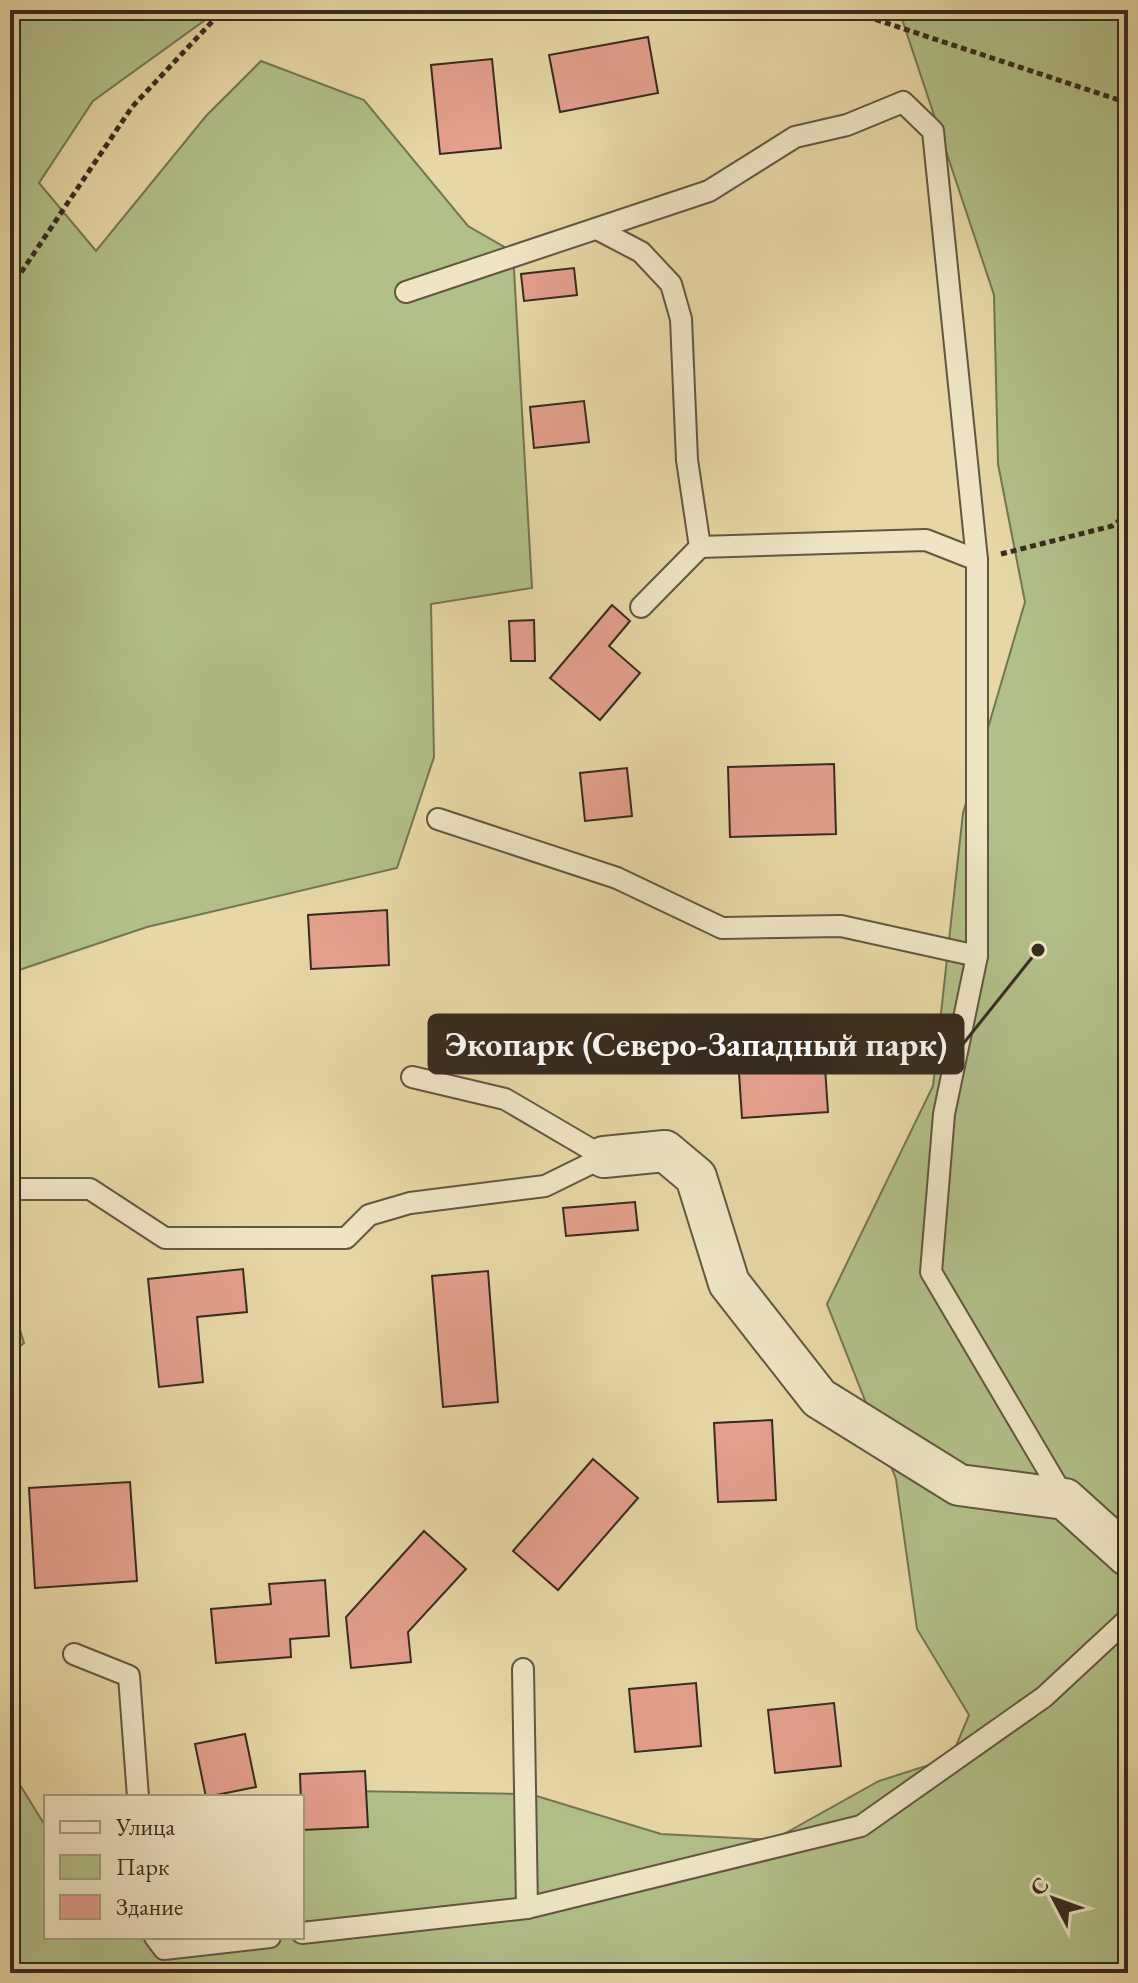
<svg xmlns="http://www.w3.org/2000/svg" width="1138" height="1983" font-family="'EB Garamond',serif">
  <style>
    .green { fill: #b2bf89; stroke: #747554; stroke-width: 2 }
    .building { fill: #e49f8d; stroke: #372b1f; stroke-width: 2 }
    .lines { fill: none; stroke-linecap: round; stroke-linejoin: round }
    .lane-casing { stroke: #635641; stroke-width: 24 }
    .street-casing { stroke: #635641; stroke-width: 44 }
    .path { stroke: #372b1f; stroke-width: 5; stroke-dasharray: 6 4; stroke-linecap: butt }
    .lane { stroke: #efe5c5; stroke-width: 20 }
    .street { stroke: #efe5c5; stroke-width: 40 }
    .leader { fill: none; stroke: #372b1f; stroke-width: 3 }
    .callout-dot { fill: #372b1f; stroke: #efe5c5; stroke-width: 3 }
    .callout { fill: #372b1f; stroke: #372b1f; stroke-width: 3 }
    .callout-label { font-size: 34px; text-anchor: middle; font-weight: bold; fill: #fff }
  </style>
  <rect width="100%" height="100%" fill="#e7d7a6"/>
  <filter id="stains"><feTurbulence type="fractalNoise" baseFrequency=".0025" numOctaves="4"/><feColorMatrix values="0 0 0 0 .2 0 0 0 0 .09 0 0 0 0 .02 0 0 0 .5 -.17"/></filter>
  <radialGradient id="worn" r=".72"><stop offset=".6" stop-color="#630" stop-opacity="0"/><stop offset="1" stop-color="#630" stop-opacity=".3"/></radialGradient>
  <g class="green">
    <path d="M10,10H219L93,101L39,183L96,251L206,116L261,61L364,100L468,226L513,252L532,588L431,604L434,757L397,868L147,927L10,973Z"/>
    <path d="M899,10H1128V1973H10V1562L14,1596L12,1772L46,1827V1937H302V1815L349,1791L530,1794L661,1834L773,1840L879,1781L951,1758L969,1715L917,1629L896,1479L827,1304L933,1086L963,813L1025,602L998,464L994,295Z"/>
    <path d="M10,1297L24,1343L10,1355Z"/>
  </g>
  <g class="building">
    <path d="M648,37L658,93L560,112L549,55Z"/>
    <path d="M492,59L501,148L440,154L431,65Z"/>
    <path d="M574,268L577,295L524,301L521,274Z"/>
    <path d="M584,401L589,442L534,448L530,407Z"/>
    <path d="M612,605L630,621L609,646L640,673L600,720L550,678Z"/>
    <path d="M534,620L535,661H511L509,621Z"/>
    <path d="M834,764L836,834L730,837L728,767Z"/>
    <path d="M627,768L632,816L585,821L580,773Z"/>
    <path d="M387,910L389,965L311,969L308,915Z"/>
    <path d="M823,1037L828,1112L742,1118L737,1043Z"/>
    <path d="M635,1202L638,1230L566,1236L563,1208Z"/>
    <path d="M243,1269L247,1312L197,1317L203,1382L159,1387L148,1279Z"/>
    <path d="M488,1271L498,1402L443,1407L432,1276Z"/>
    <path d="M772,1420L776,1500L718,1502L714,1423Z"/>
    <path d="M593,1459L638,1498L558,1590L513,1551Z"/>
    <path d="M130,1482L137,1581L35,1588L29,1488Z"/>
    <path d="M424,1531L466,1569L408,1632L411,1662L351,1668L346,1617Z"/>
    <path d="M325,1580L329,1636L290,1639L291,1657L216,1663L211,1609L271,1604L269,1584Z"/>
    <path d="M696,1683L701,1746L635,1752L629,1689Z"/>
    <path d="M834,1703L841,1766L775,1773L768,1710Z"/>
    <path d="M245,1734L256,1787L206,1797L195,1744Z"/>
    <path d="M365,1771L368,1827L302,1830L300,1774Z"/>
  </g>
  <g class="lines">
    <defs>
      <g id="lane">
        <path d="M597,229L641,252L671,284L681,319L687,460L700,547L641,607"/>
        <path d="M406,292L709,191L795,137L847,125L903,102L933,131L977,560V956L944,1114L931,1272L1065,1499"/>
        <path d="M700,547L926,540L977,560"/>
        <path d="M438,819L617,878L722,928L841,926L977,956"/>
        <path d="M412,1077L505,1099L604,1157"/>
        <path d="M10,1189H90L165,1238H346L369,1215L410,1203L545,1186L604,1157"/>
        <path d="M74,1654L129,1676L138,1797"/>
        <path d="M523,1669L527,1908"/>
        <path d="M302,1933L527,1908L861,1826L1044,1697L1128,1619"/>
        <path d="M155,1937L164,1949L270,1937"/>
      </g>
      <path id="street" d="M604,1157L665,1151L696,1177L729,1283L819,1398L959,1485L1065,1499L1128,1556"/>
    </defs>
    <use href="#lane" class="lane-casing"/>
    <use href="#street" class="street-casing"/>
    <g class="path">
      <path d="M847,10L1128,103"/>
      <path d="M10,289L132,107L223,10"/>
      <path d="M1001,554L1112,526L1128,514"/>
    </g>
    <use href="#lane" class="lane"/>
    <use href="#street" class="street"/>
  </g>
  <path class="leader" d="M1038 950L963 1044"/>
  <circle class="callout-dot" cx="1038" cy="950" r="8"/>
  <rect class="callout" x="429" y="1015" width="534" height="58" rx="8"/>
  <g class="callout-label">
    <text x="696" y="1056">Экопарк (Северо-Западный парк)</text>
  </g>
  <rect width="1138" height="1983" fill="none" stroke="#e7d7a6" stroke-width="40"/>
  <rect x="12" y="12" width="1114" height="1959" fill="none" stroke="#372b1f" stroke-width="4"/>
  <rect x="20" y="20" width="1098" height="1943" fill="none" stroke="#372b1f" stroke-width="2"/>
  <rect x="44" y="1795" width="260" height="144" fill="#efe5c5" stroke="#a59b83" stroke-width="2"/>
  <rect x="60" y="1821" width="40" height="12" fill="#efe5c5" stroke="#a59b83" stroke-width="2"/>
  <text x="116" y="1835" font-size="24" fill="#372b1f">Улица</text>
  <rect x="60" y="1855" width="40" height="24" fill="#b2bf89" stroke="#a59b83" stroke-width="2"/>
  <text x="116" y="1875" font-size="24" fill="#372b1f">Парк</text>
  <rect x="60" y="1895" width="40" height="24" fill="#e49f8d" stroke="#a59b83" stroke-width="2"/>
  <text x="116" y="1915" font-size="24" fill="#372b1f">Здание</text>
  <g transform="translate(1054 1899) rotate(311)" stroke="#efe5c5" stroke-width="6" paint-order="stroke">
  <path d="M0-6L14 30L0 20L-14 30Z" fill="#372b1f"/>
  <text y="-12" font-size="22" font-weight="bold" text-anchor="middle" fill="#372b1f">С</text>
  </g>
  <rect width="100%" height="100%" filter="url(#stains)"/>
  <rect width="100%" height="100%" fill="url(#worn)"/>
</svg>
